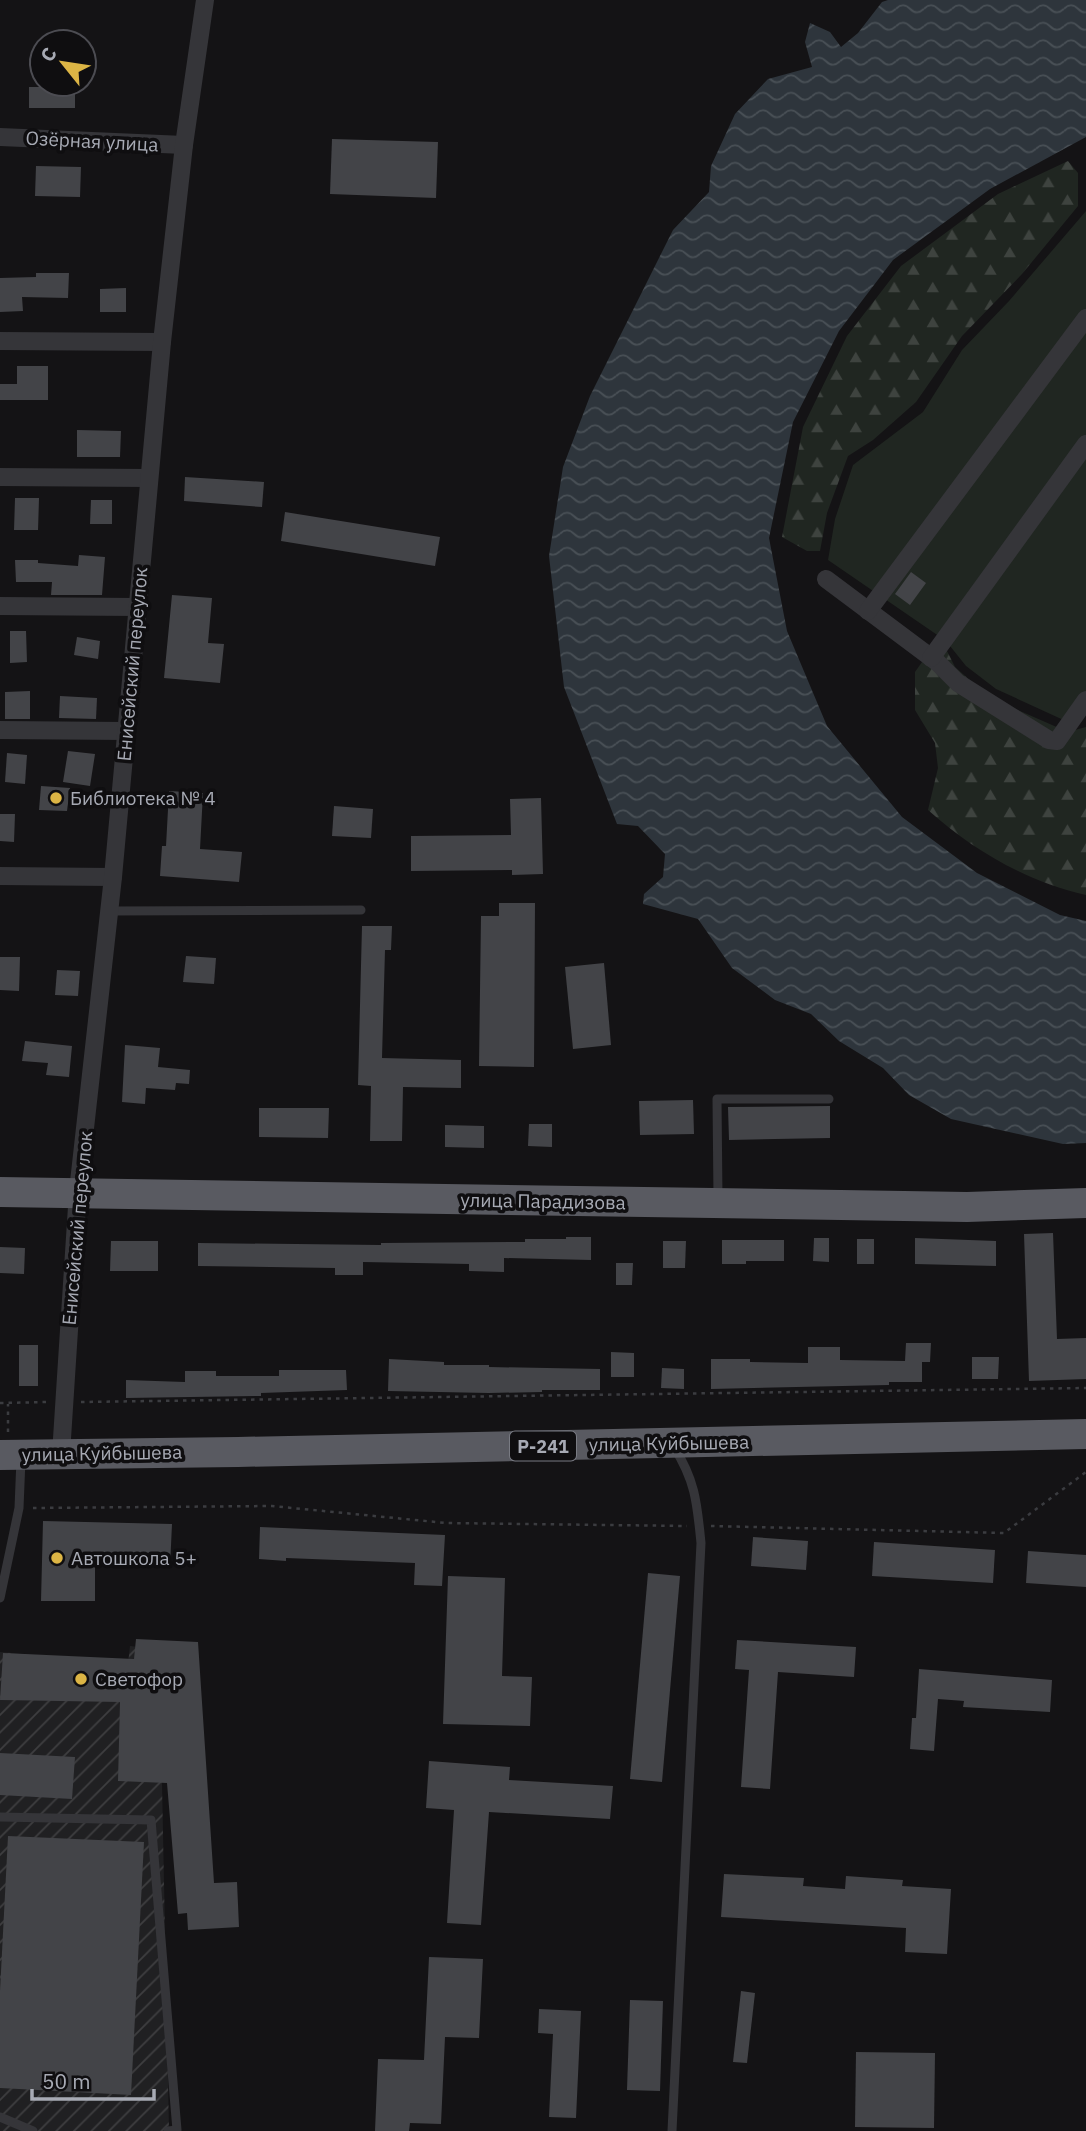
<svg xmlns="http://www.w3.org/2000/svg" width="1086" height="2131" font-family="'IBM Plex Sans',sans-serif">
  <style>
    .industrial { fill: url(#industrial-furrows) }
    .forest { fill: url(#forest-firs) }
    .garden { fill: #202621 }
    .water { fill: url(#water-waves) }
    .building { fill: #434448 }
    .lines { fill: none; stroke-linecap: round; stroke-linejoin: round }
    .path { stroke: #3b3c40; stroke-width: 2.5; stroke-dasharray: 3.5 5; stroke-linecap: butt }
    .service { stroke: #353539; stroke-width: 9 }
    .minor { stroke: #353539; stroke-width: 18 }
    .trunk { stroke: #595a61; stroke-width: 30 }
    .poi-dot { fill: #dcb545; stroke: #0f0e10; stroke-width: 2.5 }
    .labels { text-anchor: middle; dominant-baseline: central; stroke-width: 7; stroke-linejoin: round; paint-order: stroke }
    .shield { fill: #0f0e10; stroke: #797b83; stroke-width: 2 }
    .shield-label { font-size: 18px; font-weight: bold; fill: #a7aab4 }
    .street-label { font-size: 19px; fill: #a7aab4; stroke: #0f0e10 }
    .poi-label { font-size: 19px; fill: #a7aab4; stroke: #0f0e10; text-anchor: start }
  </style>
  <defs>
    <pattern id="industrial-furrows" width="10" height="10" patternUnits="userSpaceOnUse" patternTransform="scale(1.75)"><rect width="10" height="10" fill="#202022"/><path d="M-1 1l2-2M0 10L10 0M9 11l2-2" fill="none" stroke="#3e3e40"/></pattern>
    <pattern id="forest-firs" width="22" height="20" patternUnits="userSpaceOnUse" patternTransform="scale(1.75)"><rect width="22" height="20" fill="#202621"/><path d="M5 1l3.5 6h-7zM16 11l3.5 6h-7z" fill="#3e433f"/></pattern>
    <pattern id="water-waves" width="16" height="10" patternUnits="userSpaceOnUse" patternTransform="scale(1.75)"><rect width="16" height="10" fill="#2e353c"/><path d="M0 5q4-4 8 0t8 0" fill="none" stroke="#495056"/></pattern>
  </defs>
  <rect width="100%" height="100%" fill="#141315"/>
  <path class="industrial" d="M130,1646L193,1654L163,1710L162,1784L169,2131H0V1652L128,1664Z"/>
  <g class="forest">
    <path d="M1068,161L1078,173V206L1022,274L962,336L916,402L873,440L848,456L827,513L820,551H807L782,537L803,427L847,336L901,266L998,194Z"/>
    <path d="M944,645L955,667L990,698L1068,732L1086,727V895C1026,881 974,851 928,810L938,768L935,743L915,710V672L932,648Z"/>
  </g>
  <path class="garden" d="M1086,211V712L1070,723L996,689L966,666L946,641L828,560L835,519L853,465L923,412L962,350L1009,301Z"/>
  <path class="water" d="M888,0H1086V137L990,189L893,260L839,331L793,422L769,538L787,631L827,726L902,817L977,873L1060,915L1086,921V1143L1063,1144L951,1119L909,1095L883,1068L839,1041L811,1014L775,1000L732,968L698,919L643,904L644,894L663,877L665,854L638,826L617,824L564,687L549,556L563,467L590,396L673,230L709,192L711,166L735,114L768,79L812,67L805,42L810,23L830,32L841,47L858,33L882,2Z"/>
  <g class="building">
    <rect x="29" y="87" width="46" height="21"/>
    <path d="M332,139L438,142L436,198L330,194Z"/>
    <path d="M36,166L81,167L80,197L35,196Z"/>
    <path d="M36,273H69L68,298L22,297L23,311L0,312V278L36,277Z"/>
    <path d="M126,288V312H100V289Z"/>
    <path d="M17,366H48V400H0V384H17Z"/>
    <path d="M77,430L121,431L120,457H77Z"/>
    <path d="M185,477L264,482L262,507L184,501Z"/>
    <path d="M15,498H39L38,530H14Z"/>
    <path d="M91,500H112V524H90Z"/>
    <path d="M285,512L440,537L435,566L281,541Z"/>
    <path d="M79,555L105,557L102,595H51L52,582H16L15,560H38V563L78,566Z"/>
    <path d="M911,572L926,583L910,605L895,594Z"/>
    <path d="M172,595L212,598L208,643L224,644L220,683L164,678Z"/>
    <path d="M10,631H26L27,662L10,663Z"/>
    <path d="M77,637L100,641L98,659L74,655Z"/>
    <path d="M30,691V719H5V692Z"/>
    <path d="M60,696L97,698L96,719L59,718Z"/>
    <path d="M68,751L95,754L90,786L63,782Z"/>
    <path d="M7,753L27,755L25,784L5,782Z"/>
    <path d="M41,786L70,788L67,811L39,810Z"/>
    <path d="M169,791L203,793L200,849L242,852L239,882L160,876L162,846H166Z"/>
    <path d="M541,798L543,874L512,875V870L411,871V836L511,835L510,799Z"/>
    <path d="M334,806L373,809L371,838L332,836Z"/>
    <path d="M0,814H15L14,842L0,841Z"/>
    <path d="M499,903H535L534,1067L479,1066L481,916H499Z"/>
    <path d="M362,926H392L391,950H385L382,1058L461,1060V1088L403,1087L402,1141H370L371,1086L358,1085Z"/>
    <path d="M186,956L216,958L214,984L183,982Z"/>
    <path d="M0,957H20L19,991L0,990Z"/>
    <path d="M604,963L611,1045L573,1049L565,967Z"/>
    <path d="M57,970L80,971L78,996L55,995Z"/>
    <path d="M25,1041L72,1046L69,1077L46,1075L48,1063L22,1061Z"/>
    <path d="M125,1045L160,1048L158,1067L190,1070L189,1084L176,1083L175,1090L146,1088L145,1104L122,1102Z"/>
    <path d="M693,1100L694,1134L640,1135L639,1101Z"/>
    <path d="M830,1106V1138L729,1140L728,1107Z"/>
    <path d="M259,1108H329L328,1138L259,1137Z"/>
    <path d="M529,1124H552V1147L528,1146Z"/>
    <path d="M445,1125L484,1126V1148L445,1147Z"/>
    <path d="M1053,1233L1057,1339L1086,1338V1379L1029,1381L1024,1234Z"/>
    <path d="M566,1237H591V1260L504,1258V1272L469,1271V1264L363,1262V1275H335V1268L198,1266V1243L381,1245V1243L525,1242V1239H566Z"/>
    <path d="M814,1238H829V1262L813,1261Z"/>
    <path d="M915,1238L996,1241V1266L915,1264Z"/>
    <rect x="857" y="1239" width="17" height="25"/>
    <path d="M722,1240H784V1261H746V1264H722Z"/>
    <path d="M111,1241H158V1271H110Z"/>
    <path d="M663,1241H686L685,1268H663Z"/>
    <path d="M0,1247L25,1248L24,1274L0,1273Z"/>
    <path d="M616,1263H633L632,1285H616Z"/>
    <path d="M906,1343H931L930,1362H922V1382H889V1385L711,1389V1359H750V1362L808,1363V1347H840V1360L905,1361Z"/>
    <rect x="19" y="1345" width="19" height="41"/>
    <path d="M611,1352L634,1353V1377H611Z"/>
    <path d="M972,1357H999L998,1379H972Z"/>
    <path d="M389,1359L444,1362V1365H489V1367L600,1369V1390H542V1392L489,1393L388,1391Z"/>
    <path d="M662,1368L684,1369V1389L661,1388Z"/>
    <path d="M279,1370H346L347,1390L261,1393V1396L126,1398V1380L185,1382V1371H216V1376H279Z"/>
    <path d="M43,1521L172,1524L170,1567L95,1564V1601H41Z"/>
    <path d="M260,1527L445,1535L442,1586L414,1585L415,1563L286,1558V1561L259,1559Z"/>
    <path d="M753,1537L808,1541L806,1570L751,1566Z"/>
    <path d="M874,1542L995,1550L993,1583L872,1576Z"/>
    <path d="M1028,1551L1086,1555V1587L1026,1583Z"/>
    <path d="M648,1573L680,1576L662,1782L630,1779Z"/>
    <path d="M448,1576L505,1578L502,1676L532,1677L530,1726L443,1724Z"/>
    <path d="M136,1639L198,1642L214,1883L237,1882L239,1927L188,1930L187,1913L178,1914L167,1783L118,1781L120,1702L0,1700L3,1653L134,1659Z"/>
    <path d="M737,1640L856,1647L854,1677L778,1672L770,1789L741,1787L749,1670L735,1669Z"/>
    <path d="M919,1669L1052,1680L1050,1712L963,1707L964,1701L938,1699L934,1751L910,1749L912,1718H916Z"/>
    <path d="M0,1753L75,1757L72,1799L0,1795Z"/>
    <path d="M429,1761L510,1767L509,1780L613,1786L610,1819L489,1812L481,1925L447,1923L454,1810L426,1808Z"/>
    <path d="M8,1836L144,1842L131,2095L0,2088V1991Z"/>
    <path d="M724,1874L804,1878L803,1886L845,1889L846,1876L903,1880L902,1886L951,1889L947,1954L905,1952L906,1928L721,1917Z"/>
    <path d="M429,1957L483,1959L479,2038L445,2037L441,2124L410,2123L409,2131H375L378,2059L424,2060Z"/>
    <path d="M741,1991L755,1993L747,2063L733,2062Z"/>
    <path d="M630,2000L663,2001L660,2091L627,2090Z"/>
    <path d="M539,2009L581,2011L576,2118L549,2117L553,2034L538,2033Z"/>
    <path d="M856,2052L935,2053L934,2128L855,2127Z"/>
  </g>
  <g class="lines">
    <g class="path">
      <path d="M81,1402L1086,1388"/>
      <path d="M0,1403L47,1402"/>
      <path d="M8,1432V1404"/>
      <path d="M33,1508L272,1506L446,1523L687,1526"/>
      <path d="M711,1526L1004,1533L1086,1472"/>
    </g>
    <g class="service">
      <path d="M109,911L361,910"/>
      <path d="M718,1198L717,1099H829"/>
      <path d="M0,1598L19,1508L21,1459"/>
      <path d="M0,1817L151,1820L177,2130L168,2131"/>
      <path d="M0,2117L33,2131"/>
      <path d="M672,2131L701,1543C697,1504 696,1482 674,1447"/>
    </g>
    <g class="minor">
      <path d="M0,137L184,145"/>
      <path d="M0,341L162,342"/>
      <path d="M0,477L149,478"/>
      <path d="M826,579L937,662L958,683L1049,740L1057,741L1086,700"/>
      <path d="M0,606L137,607"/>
      <path d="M868,611L1086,318"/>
      <path d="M931,658L1086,444"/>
      <path d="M0,730L126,731"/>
      <path d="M0,876L113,877"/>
      <path d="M61,1454L78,1191L113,877L162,342L184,145L205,0"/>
    </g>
    <g class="trunk">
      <path d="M0,1192L967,1207L1086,1203"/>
      <path d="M0,1455L238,1452L1086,1434"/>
    </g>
  </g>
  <g class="poi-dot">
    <circle cx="56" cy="798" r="7"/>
    <circle cx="57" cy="1558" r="7"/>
    <circle cx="81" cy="1679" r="7"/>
  </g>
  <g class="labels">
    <rect class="shield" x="510" y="1431.5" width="66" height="29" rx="5"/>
    <g class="shield-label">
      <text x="543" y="1446">Р-241</text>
    </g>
    <g class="street-label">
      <text transform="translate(92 141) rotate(3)">Озёрная улица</text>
      <text transform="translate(132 664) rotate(-85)">Енисейский переулок</text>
      <text transform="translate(543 1201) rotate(1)">улица Парадизова</text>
      <text transform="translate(77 1228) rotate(-85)">Енисейский переулок</text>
      <text transform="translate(669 1443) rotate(-1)">улица Куйбышева</text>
      <text transform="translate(102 1453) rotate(-1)">улица Куйбышева</text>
    </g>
    <g class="poi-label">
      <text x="70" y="798">Библиотека № 4</text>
      <text x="71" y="1558">Автошкола 5+</text>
      <text x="95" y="1679">Светофор</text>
    </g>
  </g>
  <g transform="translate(63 63) rotate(300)"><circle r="33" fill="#0f0e10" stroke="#4c4c52" stroke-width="2"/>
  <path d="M0-5L12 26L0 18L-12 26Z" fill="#dcb545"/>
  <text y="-10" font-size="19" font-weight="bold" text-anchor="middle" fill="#a7aab4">С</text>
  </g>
  <path d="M32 2089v10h122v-10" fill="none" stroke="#a7aab4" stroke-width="3.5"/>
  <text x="42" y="2089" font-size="21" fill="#a7aab4" stroke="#0f0e10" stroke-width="5" paint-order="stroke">50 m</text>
</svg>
